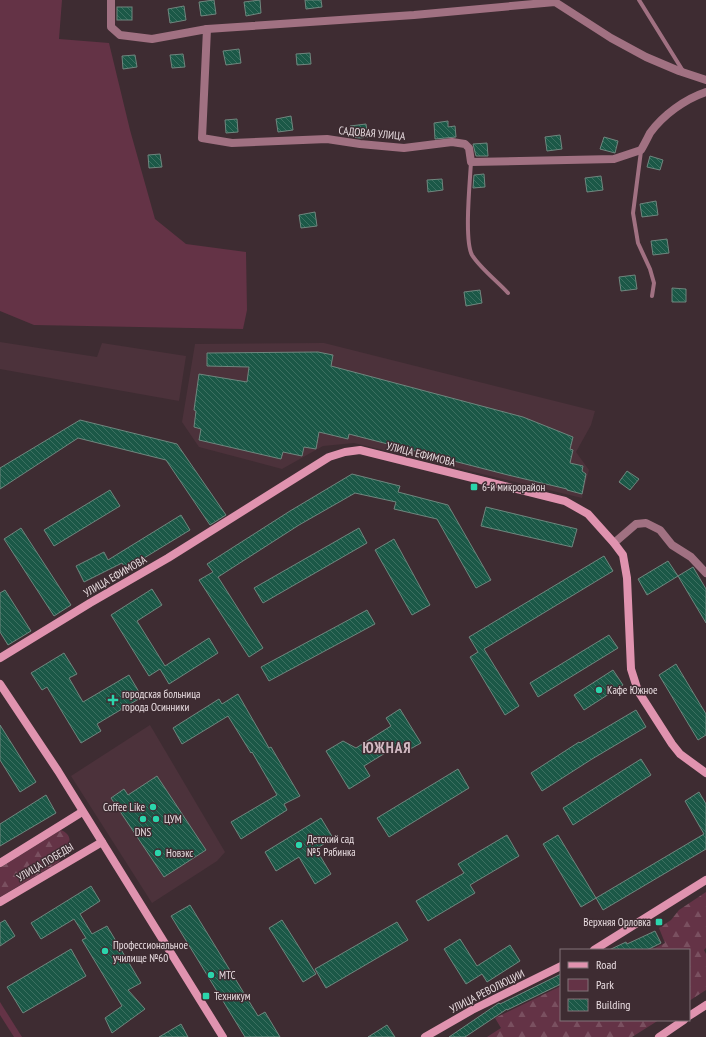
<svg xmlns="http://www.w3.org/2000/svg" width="706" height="1037" font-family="'PT Sans Narrow',sans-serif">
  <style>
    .built { fill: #4c323b }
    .green { fill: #643346 }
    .forest { fill: url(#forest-firs) }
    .building { fill: url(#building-back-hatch); stroke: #6f867e }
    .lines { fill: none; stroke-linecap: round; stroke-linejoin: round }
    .lane { stroke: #a17182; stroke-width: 4 }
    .street { stroke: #a17182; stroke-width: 8 }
    .secondary { stroke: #e093af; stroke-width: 8 }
    .poi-dot { fill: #2bd5ac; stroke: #3e2c32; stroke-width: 1.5 }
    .labels { text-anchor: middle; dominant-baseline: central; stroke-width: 3; stroke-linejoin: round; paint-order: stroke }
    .street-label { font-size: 11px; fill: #e9dde1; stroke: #3e2c32 }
    .poi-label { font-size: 11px; fill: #e9dde1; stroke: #3e2c32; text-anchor: start }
    .district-label { font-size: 15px; font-weight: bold; letter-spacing: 1px; fill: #d1b9c1; stroke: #3e2c32 }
  </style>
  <defs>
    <pattern id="forest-firs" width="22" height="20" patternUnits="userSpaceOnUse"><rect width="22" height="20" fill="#643346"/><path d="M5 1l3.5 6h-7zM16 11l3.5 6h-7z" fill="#7a5060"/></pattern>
    <pattern id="building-back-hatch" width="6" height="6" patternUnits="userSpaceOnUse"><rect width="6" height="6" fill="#1b5847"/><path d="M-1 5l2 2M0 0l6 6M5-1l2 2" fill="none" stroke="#3c7061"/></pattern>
  </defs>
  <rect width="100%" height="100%" fill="#3e2c32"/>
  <g class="built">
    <path d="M0,342L97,357L102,343L186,356L179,401L0,369Z"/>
    <path d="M324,343L595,411L591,425L576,452L589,470L582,498L354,443L323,446L282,469L199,447L182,422L195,344Z"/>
    <path d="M150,725L225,852L217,861L152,903L71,776Z"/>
  </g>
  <g class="green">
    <path d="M0,0H62L59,39L109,43L130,130L155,219L186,244L246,252L247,310L243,329L34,325L0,311Z"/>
    <path d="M0,1002L22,1037H14L0,1015Z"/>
  </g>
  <g class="forest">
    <path d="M61,830C79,838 64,852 59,862L0,897V868Z"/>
    <path d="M706,892V948L704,950L706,954V990L689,1001V950H651L665,943L659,928L671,920L679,910Z"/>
    <path d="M561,986V1020H659L632,1037H487L501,1028L495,1018Z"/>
  </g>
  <g class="building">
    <path d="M214,0L216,14L201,16L199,2Z"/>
    <path d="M260,0L261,13L246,16L244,2Z"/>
    <path d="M305,0H321L322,7L306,9Z"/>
    <path d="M184,6L186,20L170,23L168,9Z"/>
    <rect x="117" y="7" width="15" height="13"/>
    <path d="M239,49L241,63L226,65L223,51Z"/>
    <path d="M310,53L311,64L297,65L296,54Z"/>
    <path d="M183,54L185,67L172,68L170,55Z"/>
    <path d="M135,55L137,67L123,69L122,56Z"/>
    <path d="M291,116L293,130L278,132L276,119Z"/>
    <path d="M237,119L238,132L226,133L225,120Z"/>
    <path d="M448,121V127L455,126L456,137L435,139L434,123Z"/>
    <path d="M366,124L368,137L360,138L352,137L350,126Z"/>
    <path d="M560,135L562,149L547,151L545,137Z"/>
    <path d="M604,137L618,141L615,153L600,149Z"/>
    <path d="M487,143L488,156H476L473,144Z"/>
    <path d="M160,154L162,167L149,168L148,155Z"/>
    <path d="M650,156L663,160L660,170L647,167Z"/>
    <path d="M484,174L485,187L473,188L474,175Z"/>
    <path d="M601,176L603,190L587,192L585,178Z"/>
    <path d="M442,179L443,190L428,192L427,180Z"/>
    <path d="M656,201L658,215L642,217L640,204Z"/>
    <path d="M315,212L317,226L301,228L299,215Z"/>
    <path d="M667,239L669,253L653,255L651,241Z"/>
    <path d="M635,275L637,289L621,291L619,277Z"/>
    <path d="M672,288L686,289V302H672Z"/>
    <path d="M480,290L482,303L466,306L464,292Z"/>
    <path d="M318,352L333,355L331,366L523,417L573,437L570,449L573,450L570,463L583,466L582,471L586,474L582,494L567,490V489L508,475L349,434L348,439L319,432L316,449L304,447L302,456L283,452L281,459L199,440L201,429L194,427L196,411L194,410L199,374L247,382L249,367L207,366V353Z"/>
    <path d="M80,420L177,444L226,515L210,525L166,460L78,438L0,489V468Z"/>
    <path d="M627,471L639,479L630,490L619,482Z"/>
    <path d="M352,474L400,486L398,492L448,505L491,580L476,588L437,519L394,509L396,502L355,493L299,525L218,577L263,648L249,657L199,580L213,572L207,564L290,511Z"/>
    <path d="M110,490L120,506L54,546L44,530Z"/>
    <path d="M486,507L577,529L572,547L481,526Z"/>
    <path d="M181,515L190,530L126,569L122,563L84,582L76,566L104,552L108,560Z"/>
    <path d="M21,528L71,605L54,616L4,539Z"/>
    <path d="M359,528L367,543L263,603L254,588Z"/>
    <path d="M394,539L430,605L412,615L375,550Z"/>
    <path d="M604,556L613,571L484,649L519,706L505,715L470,657L478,652L469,637Z"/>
    <path d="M668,561L678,576L647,595L638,579Z"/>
    <path d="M693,567L706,589V623L678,576Z"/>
    <path d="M152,589L162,605L137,621L165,666L209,638L218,653L169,684L160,669L149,676L111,615Z"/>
    <path d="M5,590L31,631L8,645L0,632V593Z"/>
    <path d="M367,610L375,624L269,681L261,667Z"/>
    <path d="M609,635L618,648L538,697L530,683Z"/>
    <path d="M64,653L77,674L69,678L83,702L129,675L142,697L97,724L101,731L81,743L47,687L42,690L31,673Z"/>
    <path d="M676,664L706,714V735L698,740L659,675Z"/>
    <path d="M613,670L623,685L584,710L574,695Z"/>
    <path d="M238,694L269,748L271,747L300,796L284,804L287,810L241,839L231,822L277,795L252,752L251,753L228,716L182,744L173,728L219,699L222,704Z"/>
    <path d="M400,709L421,743L405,752L400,744L364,766L370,776L349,789L326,751L343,741L356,748L391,726L386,718Z"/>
    <path d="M636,710L646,727L592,759L542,791L531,773L579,742L580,743Z"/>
    <path d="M0,725L36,782L20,792L0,760Z"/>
    <path d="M641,759L651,775L573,825L563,808Z"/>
    <path d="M458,769L469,788L389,837L377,818Z"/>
    <path d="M157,776L206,850L164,877L111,798L124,789L128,795Z"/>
    <path d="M699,792L706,804V849L603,910L596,898L704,834L685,801Z"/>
    <path d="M46,795L56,813L0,846V824Z"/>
    <path d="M321,818L333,838L316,849L331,874L315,884L299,857L276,871L265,852Z"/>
    <path d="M507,835L519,856L470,885L475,893L428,921L416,901L464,873L458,864Z"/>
    <path d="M558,835L596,898L581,907L543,844Z"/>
    <path d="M91,886L100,901L80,914L92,934L107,926L141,983L128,990L145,1009L112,1033L105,1018L122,1006L82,940L86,938L74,919L41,939L31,923Z"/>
    <path d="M190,905L258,1016L265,1012L280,1037H245L171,916Z"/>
    <path d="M5,920L15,936L0,946V923Z"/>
    <path d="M282,920L316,974L303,982L269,928Z"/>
    <path d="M397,922L408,940L326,988L315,969Z"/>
    <path d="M655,931L661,943L647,950H609L626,942L627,944Z"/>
    <path d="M460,939L477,966L510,945L520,961L487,982L482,974L466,984L444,949Z"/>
    <path d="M71,949L86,976L23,1013L7,987Z"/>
    <path d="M561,974V984L507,1010V1009L465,1037H449L499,1003L500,1004Z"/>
    <path d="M181,1024L188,1037H159Z"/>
    <path d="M387,1025L395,1037H368Z"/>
  </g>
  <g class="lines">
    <g class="lane">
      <path d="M639,0L683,71"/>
      <path d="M641,151L633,213L638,243L650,269L654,283L652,296"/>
      <path d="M471,162C470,181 464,240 472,255C480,268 497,281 508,293"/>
    </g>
    <g class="street">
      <path d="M111,0V27L120,35L152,39L207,29L202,138L232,143L327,139L360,144L404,148L452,142L465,144L469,148L471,162L614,159L641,150C644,145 647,139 650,133C663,115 685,99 706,92"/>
      <path d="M207,29L414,15L555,2L611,38L646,57L679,71L706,80"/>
      <path d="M614,543L636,524L646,523L660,530L672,545L691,557L706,573"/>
    </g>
    <g class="secondary">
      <path d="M0,658L90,603L168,558L329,457L345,452L360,450L565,501L588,514L614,543L623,555L627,578L631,669L638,691L672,744L680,754L706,773"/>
      <path d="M0,684L58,771L223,1037"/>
      <path d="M0,863L82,812"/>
      <path d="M0,902L102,842"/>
      <path d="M594,950L706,880"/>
      <path d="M689,1016L706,1005"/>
      <path d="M425,1037L472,1010L561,966"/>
      <path d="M659,1037L684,1020"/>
    </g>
  </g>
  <g class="poi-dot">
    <rect x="470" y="483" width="8" height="8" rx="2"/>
    <circle cx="599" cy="690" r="4"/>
    <path d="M111 694h4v4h4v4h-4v4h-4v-4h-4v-4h4z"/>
    <circle cx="153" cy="807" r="4"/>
    <circle cx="143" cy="819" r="4"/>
    <circle cx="156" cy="819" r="4"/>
    <circle cx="299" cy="845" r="4"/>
    <circle cx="158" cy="853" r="4"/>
    <rect x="655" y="918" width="8" height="8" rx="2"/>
    <circle cx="105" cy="951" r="4"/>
    <circle cx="211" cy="975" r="4"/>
    <rect x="202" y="992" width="8" height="8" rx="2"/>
  </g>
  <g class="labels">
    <g class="street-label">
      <text transform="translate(372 133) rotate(5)">САДОВАЯ УЛИЦА</text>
      <text transform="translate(421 454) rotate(14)">УЛИЦА ЕФИМОВА</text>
      <text transform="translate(115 576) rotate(-30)">УЛИЦА ЕФИМОВА</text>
      <text transform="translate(45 862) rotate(-31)">УЛИЦА ПОБЕДЫ</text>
      <text transform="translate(487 991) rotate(-27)">УЛИЦА РЕВОЛЮЦИИ</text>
    </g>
    <g class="poi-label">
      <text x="482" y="487">6-й микрорайон</text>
      <text x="607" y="690">Кафе Южное</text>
      <text x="122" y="694">городская больница<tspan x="122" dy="13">города Осинники</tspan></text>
      <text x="145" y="807" text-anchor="end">Coffee Like</text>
      <text x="164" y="819">ЦУМ</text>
      <text x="143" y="832" text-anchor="middle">DNS</text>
      <text x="307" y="839">Детский сад<tspan x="307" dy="13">№5 Рябинка</tspan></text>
      <text x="166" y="853">Новэкс</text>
      <text x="651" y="922" text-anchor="end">Верхняя Орловка</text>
      <text x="113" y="945">Профессиональное<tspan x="113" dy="13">училище №60</tspan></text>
      <text x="219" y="975">МТС</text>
      <text x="214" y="996">Техникум</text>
    </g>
    <g class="district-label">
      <text x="387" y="747">ЮЖНАЯ</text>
    </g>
  </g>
  <rect x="560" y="949" width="130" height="72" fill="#3e2c32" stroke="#827378"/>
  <rect x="568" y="962" width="20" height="6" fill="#e093af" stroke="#827378"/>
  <text x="596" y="969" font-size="12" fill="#e9dde1">Road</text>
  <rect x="568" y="979" width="20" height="12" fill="#643346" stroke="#827378"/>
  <text x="596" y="989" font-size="12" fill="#e9dde1">Park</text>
  <rect x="568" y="999" width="20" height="12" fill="url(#building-back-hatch)" stroke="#827378"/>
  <text x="596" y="1009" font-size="12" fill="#e9dde1">Building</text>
</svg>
